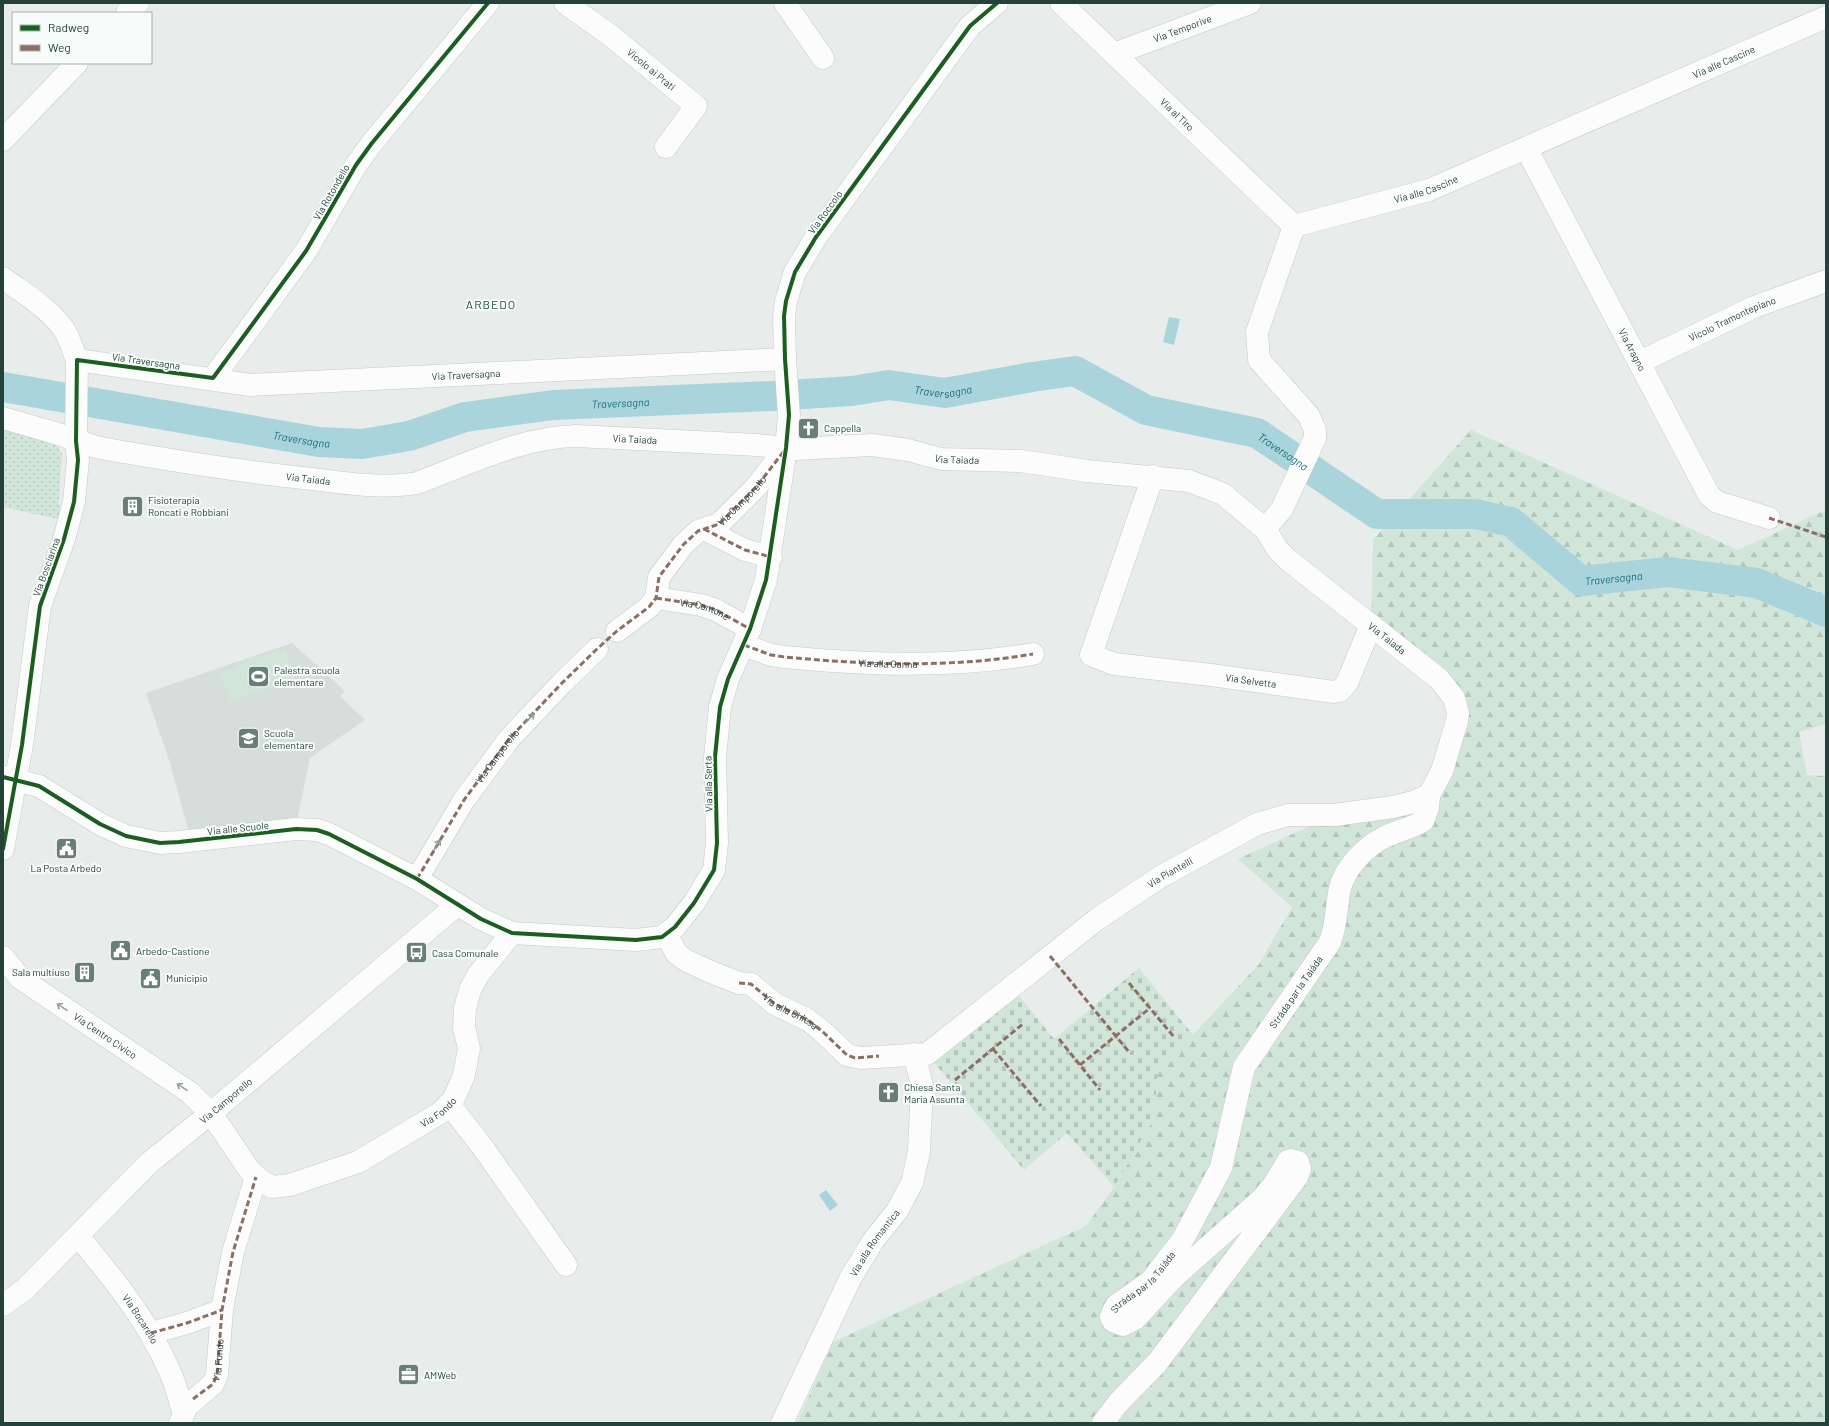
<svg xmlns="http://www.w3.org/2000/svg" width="1829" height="1426" font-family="Barlow,sans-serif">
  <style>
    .built { fill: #d6dedb }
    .grass { fill: url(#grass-dots) }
    .forest { fill: url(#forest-firs) }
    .cemetery { fill: url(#cemetery-stones) }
    .pitch { fill: #d1e6d8 }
    .water { fill: #a9d4db }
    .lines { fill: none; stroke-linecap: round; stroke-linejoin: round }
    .river { stroke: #a9d4db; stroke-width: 30 }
    .minor-casing { stroke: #c5cac8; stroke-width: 23 }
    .minor { stroke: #fcfcfc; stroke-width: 22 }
    .quiet { stroke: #8d6e63; stroke-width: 3; stroke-dasharray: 6 3; stroke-linecap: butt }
    .cycleway-casing { stroke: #f7fbf9; stroke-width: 6 }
    .cycleway { stroke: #1b5e20; stroke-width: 4 }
    .oneway { stroke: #909f9b }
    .labels { text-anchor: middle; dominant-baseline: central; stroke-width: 4; stroke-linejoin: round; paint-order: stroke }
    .street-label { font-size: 10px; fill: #24423a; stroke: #f7fbf9 }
    .poi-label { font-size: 10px; fill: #24423a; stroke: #f7fbf9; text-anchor: start }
    .water-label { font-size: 11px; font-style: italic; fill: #1c6f80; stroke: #f7fbf9 }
    .quarter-label { font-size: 12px; letter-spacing: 1px; fill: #1f5548; stroke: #f7fbf9 }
  </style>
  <defs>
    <pattern id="grass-dots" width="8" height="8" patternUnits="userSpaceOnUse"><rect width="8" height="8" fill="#d1e6d8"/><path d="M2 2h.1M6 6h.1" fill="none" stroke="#b3c6ba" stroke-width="1.8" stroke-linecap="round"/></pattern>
    <pattern id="forest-firs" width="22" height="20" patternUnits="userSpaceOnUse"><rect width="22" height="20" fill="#d1e6d8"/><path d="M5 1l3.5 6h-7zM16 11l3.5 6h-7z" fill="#b3c6ba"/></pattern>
    <pattern id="cemetery-stones" width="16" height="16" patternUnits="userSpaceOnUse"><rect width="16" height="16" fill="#d1e6d8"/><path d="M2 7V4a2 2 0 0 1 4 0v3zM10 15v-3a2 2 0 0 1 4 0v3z" fill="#b3c6ba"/></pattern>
  </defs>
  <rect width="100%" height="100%" fill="#e8edeb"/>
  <path class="built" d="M292,643L345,691L340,696L365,720L310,758L297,821L189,833L170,763L146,693Z"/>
  <path class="grass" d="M3,425L54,443L62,453L59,501L62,520L3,507Z"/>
  <path class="forest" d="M1471,430L1738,550L1826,510V724L1799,732L1807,775L1826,776V1423H797L833,1342L1086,1226L1114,1187L1153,1120L1159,1065L1193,1035L1259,964L1292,907L1238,859L1334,815L1422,799L1458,713L1371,625L1373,540Z"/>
  <path class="cemetery" d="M1139,968L1193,1035L1159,1065L1153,1120L1114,1187L1067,1133L1024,1170L927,1054L1012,987L1054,1039Z"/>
  <path class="pitch" d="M285,649L295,679L239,698L240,700L231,703L220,673L237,668V665Z"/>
  <g class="water">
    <path d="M1169,317L1180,319L1174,345L1163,342Z"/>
    <path d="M826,1190L838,1205L830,1211L819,1195Z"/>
  </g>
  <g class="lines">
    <path class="river" id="s1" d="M3,387L319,442L362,444L409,436L465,417L553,405L772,396L852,391L889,385L945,393L1032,377L1075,371L1146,410L1257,433L1377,514H1476L1511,522L1581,581L1668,572L1757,583L1826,612"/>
    <defs>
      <g id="minor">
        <path id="s2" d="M565,3L610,35L696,106L666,147"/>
        <path d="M785,3L823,58"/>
        <path id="s3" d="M1061,3L1294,226"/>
        <path d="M127,13L138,3"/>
        <path id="s4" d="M1114,54L1250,3"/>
        <path d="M3,140L77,63"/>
        <path id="s5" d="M1526,148L1709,495L1717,502L1769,518"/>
        <path id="s6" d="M1294,226L1429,190L1826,17"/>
        <path d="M3,278C23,293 51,309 65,331C70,340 73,351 77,360L76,441L78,460L74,502L64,539L40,606L22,745L3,849"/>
        <path id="s7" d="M77,360L250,385L785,359"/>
        <path id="s8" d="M1640,362L1754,307L1826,281"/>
        <path d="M213,378L306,251L356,165L372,143L488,3"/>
        <path id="s9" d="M3,418L55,433L96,447L117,451C181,462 246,472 312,479C347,483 382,489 417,483C468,464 522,437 576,436L757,445L795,449L872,445L908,450L941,459L1021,461L1087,471L1189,481L1223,494L1265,529L1282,509L1315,438V430L1309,416L1259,360L1257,332L1294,226"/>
        <path id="s10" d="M1153,476L1091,655L1114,664L1211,675L1334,692L1340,691L1347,683L1371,625"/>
        <path d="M704,529L745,550L771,557"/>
        <path id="s11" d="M656,598L701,605L716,610L750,629"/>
        <path id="s12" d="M617,631L649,607L656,598L659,577L683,545L698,531L719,524L757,486L785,449"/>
        <path id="s13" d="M744,645L771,655L785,657C867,665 952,668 1033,654"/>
        <path d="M3,777L39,786L100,824L126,836L160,843L179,842L296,829L317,830L329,834L417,879L481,919L512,933L636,940L662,937L675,927L694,903L714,870L717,843L715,757L720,707L728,679L750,629L766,580L786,448L789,415L785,359L784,316L786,301L795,272L816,237L970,26L997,3"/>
        <path id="s14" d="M417,879L464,800L509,739L562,683L597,649"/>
        <path id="s15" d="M666,934L677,954L687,961L711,972L739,983L751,984L775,1004L808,1020L823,1032L847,1055L861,1058L927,1054L1096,920L1160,877L1257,824L1288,815H1334L1393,807L1413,802L1429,795L1442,771L1457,721L1458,713L1454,698L1439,679L1287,559L1278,550L1265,529"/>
        <path id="s16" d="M3,957L20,978L189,1092L211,1113L250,1171L261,1181L272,1187L290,1185L358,1162L440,1113L453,1100L463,1078L466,1065L469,1048L464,1028L465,1008L470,990L478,975L512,933"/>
        <path d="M449,1104L481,1145L566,1265"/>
        <path id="s17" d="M78,1236C113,1278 148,1321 170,1372C176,1385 179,1399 183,1412"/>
        <path id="s18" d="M3,1305L24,1290L149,1163L211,1113L457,905"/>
        <path d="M151,1333L187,1323L222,1310"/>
        <path d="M180,1423L187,1406L213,1384L217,1375L222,1310L233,1252L256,1177"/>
        <path id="s19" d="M782,1423L851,1277L873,1241L897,1211L912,1183L919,1152L922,1085L914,1054"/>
        <path id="s20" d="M1103,1423L1118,1403L1157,1363L1297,1177L1300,1169L1298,1162L1291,1160L1288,1161L1274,1184L1262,1199L1175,1276L1135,1319L1123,1325L1113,1321L1111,1317L1113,1311L1117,1305L1151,1281L1183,1239L1221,1168L1244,1067L1330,942C1337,925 1336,906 1340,888C1345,868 1365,847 1383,838C1396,831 1410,829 1423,821L1428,807L1429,795"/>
      </g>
    </defs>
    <use href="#minor" class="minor-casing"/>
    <use href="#minor" class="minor"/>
    <g class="quiet">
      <path d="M1769,518L1826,537"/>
      <path d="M704,529L745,550L771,557"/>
      <path d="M656,598L701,605L716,610L750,629"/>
      <path d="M744,645L771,655L785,657C867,665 952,668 1033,654"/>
      <path d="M417,879L464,800L509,739L562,683L597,649L617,631L649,607L656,598L659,577L683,545L698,531L719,524L757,486L784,451"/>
      <path d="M1050,956L1129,1052"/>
      <path d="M739,983L751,984L775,1004L808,1020L823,1032L847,1055L855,1058L879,1056"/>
      <path d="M1129,983L1174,1037"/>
      <path d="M1059,1039L1100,1090"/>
      <path d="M993,1049L1041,1106"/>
      <path d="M1080,1065L1150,1008"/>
      <path d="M955,1080L1024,1023"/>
      <path d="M151,1333L187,1323L222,1310"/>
      <path id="s21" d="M193,1399L213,1384L217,1375L222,1310L233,1252L256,1177"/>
    </g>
    <defs>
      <g id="cycleway">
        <path d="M3,777L39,786L100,824L126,836L160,843L179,842L296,829L317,830L329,834L417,879L481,919L512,933L636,940L662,937L675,927L694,903L714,870L717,843L715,757L720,707L728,679L750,629L766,580L786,448L789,415L785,359L784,316L786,301L795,272L816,237L970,26L997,3"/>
        <path d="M3,849L22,745L40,606L64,539L74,502L78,460L76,441L77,360L213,378L306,251L356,165L372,143L488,3"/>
      </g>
    </defs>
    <use href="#cycleway" class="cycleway-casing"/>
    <use href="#cycleway" class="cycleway"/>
  </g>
  <defs><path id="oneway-shaft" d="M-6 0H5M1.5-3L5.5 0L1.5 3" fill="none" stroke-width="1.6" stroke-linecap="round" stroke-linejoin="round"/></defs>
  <g class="oneway">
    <use href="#oneway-shaft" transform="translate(530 718) rotate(-46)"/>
    <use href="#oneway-shaft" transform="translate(437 845) rotate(-59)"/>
    <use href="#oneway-shaft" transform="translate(62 1007) rotate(-146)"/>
    <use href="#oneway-shaft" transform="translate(182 1087) rotate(-146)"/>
  </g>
  <defs>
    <symbol id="church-square" viewBox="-11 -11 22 22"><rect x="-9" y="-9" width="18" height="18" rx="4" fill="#697e78" stroke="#f7fbf9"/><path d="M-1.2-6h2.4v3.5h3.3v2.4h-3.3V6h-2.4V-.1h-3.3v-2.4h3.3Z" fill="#fff"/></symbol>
    <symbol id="building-square" viewBox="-11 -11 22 22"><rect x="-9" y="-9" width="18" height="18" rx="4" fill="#697e78" stroke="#f7fbf9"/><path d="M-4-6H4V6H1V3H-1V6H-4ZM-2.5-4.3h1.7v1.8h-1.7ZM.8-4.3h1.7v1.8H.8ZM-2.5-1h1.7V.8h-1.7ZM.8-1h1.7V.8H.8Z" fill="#fff"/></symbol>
    <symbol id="stadium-square" viewBox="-11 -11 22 22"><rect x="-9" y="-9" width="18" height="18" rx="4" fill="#697e78" stroke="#f7fbf9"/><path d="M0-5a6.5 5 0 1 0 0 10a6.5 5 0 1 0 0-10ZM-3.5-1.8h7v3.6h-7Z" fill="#fff"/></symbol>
    <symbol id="school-square" viewBox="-11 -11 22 22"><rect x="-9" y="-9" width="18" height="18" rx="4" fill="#697e78" stroke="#f7fbf9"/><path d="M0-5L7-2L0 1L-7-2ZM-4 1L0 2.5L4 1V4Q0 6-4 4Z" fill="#fff"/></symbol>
    <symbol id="civic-square" viewBox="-11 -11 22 22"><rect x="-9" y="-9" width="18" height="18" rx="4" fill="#697e78" stroke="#f7fbf9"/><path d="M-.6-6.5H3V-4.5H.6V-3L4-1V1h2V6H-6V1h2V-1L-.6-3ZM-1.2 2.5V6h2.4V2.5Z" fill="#fff"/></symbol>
    <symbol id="bus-square" viewBox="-11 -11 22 22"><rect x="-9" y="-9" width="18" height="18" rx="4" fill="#697e78" stroke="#f7fbf9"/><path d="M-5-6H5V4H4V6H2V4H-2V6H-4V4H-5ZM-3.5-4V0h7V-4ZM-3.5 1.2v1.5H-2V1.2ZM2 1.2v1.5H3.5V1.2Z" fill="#fff"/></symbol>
    <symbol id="office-square" viewBox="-11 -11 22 22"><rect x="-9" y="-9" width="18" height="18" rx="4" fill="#697e78" stroke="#f7fbf9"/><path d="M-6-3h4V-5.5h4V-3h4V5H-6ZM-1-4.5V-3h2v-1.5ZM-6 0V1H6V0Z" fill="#fff"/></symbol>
  </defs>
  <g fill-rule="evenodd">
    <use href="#church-square" x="796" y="416" width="25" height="25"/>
    <use href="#building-square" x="120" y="494" width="25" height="25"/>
    <use href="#stadium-square" x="246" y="664" width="25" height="25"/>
    <use href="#school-square" x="236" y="726" width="25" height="25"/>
    <use href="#civic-square" x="54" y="836" width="25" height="25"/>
    <use href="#civic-square" x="108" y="938" width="25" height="25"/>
    <use href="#bus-square" x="404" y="940" width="25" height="25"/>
    <use href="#building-square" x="72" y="960" width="25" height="25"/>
    <use href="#civic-square" x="138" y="966" width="25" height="25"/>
    <use href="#church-square" x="876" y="1080" width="25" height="25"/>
    <use href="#office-square" x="396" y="1362" width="25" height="25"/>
  </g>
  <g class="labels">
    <g class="street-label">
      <text stroke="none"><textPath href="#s4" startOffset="73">Via Temporive</textPath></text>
      <text stroke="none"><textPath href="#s6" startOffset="461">Via alle Cascine</textPath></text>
      <text stroke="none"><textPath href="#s2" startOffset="109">Vicolo ai Prati</textPath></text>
      <text stroke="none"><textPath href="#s3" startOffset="161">Via al Tiro</textPath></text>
      <text stroke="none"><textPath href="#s6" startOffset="137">Via alle Cascine</textPath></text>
      <text transform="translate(331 192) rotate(-60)">Via Rotondello</text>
      <text transform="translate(825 212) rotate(-54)">Via Roccolo</text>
      <text stroke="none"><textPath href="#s8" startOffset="102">Vicolo Tramontepiano</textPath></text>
      <text stroke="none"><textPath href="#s5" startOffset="228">Via Aragno</textPath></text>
      <text transform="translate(146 361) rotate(8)">Via Traversagna</text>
      <text stroke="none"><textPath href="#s7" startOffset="391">Via Traversagna</textPath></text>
      <text stroke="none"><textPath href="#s9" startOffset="647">Via Taiada</textPath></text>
      <text stroke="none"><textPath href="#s9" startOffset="971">Via Taiada</textPath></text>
      <text stroke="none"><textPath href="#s9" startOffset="312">Via Taiada</textPath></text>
      <text stroke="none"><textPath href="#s12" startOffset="188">Via Camporello</textPath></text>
      <text transform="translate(46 567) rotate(-70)">Via Bosciarina</text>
      <text stroke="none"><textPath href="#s11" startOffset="50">Via Cantone</textPath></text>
      <text transform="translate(1387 638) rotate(38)">Via Taiada</text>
      <text stroke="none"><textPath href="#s13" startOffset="146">Via alla Ganna</textPath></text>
      <text stroke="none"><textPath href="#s10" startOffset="352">Via Selvetta</textPath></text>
      <text stroke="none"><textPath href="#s14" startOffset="147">Via Camporello</textPath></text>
      <text transform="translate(708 784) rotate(-91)">Via alla Serta</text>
      <text transform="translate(238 828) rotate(-6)">Via alle Scuole</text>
      <text stroke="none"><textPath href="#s15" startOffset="608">Via Piantelli</textPath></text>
      <text stroke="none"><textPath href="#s20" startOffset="973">Stráda par la Taiáda</textPath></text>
      <text stroke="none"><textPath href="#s15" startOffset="152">Via alla Chiesa</textPath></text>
      <text stroke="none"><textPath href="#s16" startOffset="130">Via Centro Civico</textPath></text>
      <text stroke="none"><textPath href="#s18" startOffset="303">Via Camporello</textPath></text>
      <text stroke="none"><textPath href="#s16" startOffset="543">Via Fondo</textPath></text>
      <text stroke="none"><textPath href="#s19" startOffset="203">Via alla Romantica</textPath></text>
      <text stroke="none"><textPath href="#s20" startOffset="638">Stráda par la Taiáda</textPath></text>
      <text stroke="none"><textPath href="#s17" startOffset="104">Via Bocarello</textPath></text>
      <text stroke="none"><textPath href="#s21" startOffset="50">Via Fondo</textPath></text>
    </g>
    <g class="poi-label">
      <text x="824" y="428">Cappella</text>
      <text x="148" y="500">Fisioterapia<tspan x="148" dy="12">Roncati e Robbiani</tspan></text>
      <text x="274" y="670">Palestra scuola<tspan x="274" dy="12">elementare</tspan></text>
      <text x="264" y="733">Scuola<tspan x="264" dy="12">elementare</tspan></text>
      <text x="66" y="868" text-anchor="middle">La Posta Arbedo</text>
      <text x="136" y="951">Arbedo-Castione</text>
      <text x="432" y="953">Casa Comunale</text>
      <text x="70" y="972" text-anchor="end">Sala multiuso</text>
      <text x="166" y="978">Municipio</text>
      <text x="904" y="1087">Chiesa Santa<tspan x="904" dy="12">Maria Assunta</tspan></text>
      <text x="424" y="1375">AMWeb</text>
    </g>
    <g class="water-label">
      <text stroke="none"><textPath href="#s1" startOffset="951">Traversagna</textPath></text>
      <text stroke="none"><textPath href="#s1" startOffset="627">Traversagna</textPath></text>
      <text stroke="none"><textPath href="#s1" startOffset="303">Traversagna</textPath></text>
      <text stroke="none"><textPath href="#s1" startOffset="1311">Traversagna</textPath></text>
      <text stroke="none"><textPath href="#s1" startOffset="1683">Traversagna</textPath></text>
    </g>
    <g class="quarter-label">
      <text x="491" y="304">ARBEDO</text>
    </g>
  </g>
  <rect width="1829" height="1426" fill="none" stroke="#24423a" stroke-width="8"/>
  <rect x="12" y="12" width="140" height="52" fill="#f7fbf9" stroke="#a3b1ad"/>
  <rect x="20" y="25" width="20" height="6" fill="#1b5e20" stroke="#a3b1ad"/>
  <text x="48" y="32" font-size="12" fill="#24423a">Radweg</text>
  <rect x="20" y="45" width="20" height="6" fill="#8d6e63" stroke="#a3b1ad"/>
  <text x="48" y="52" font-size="12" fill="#24423a">Weg</text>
</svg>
